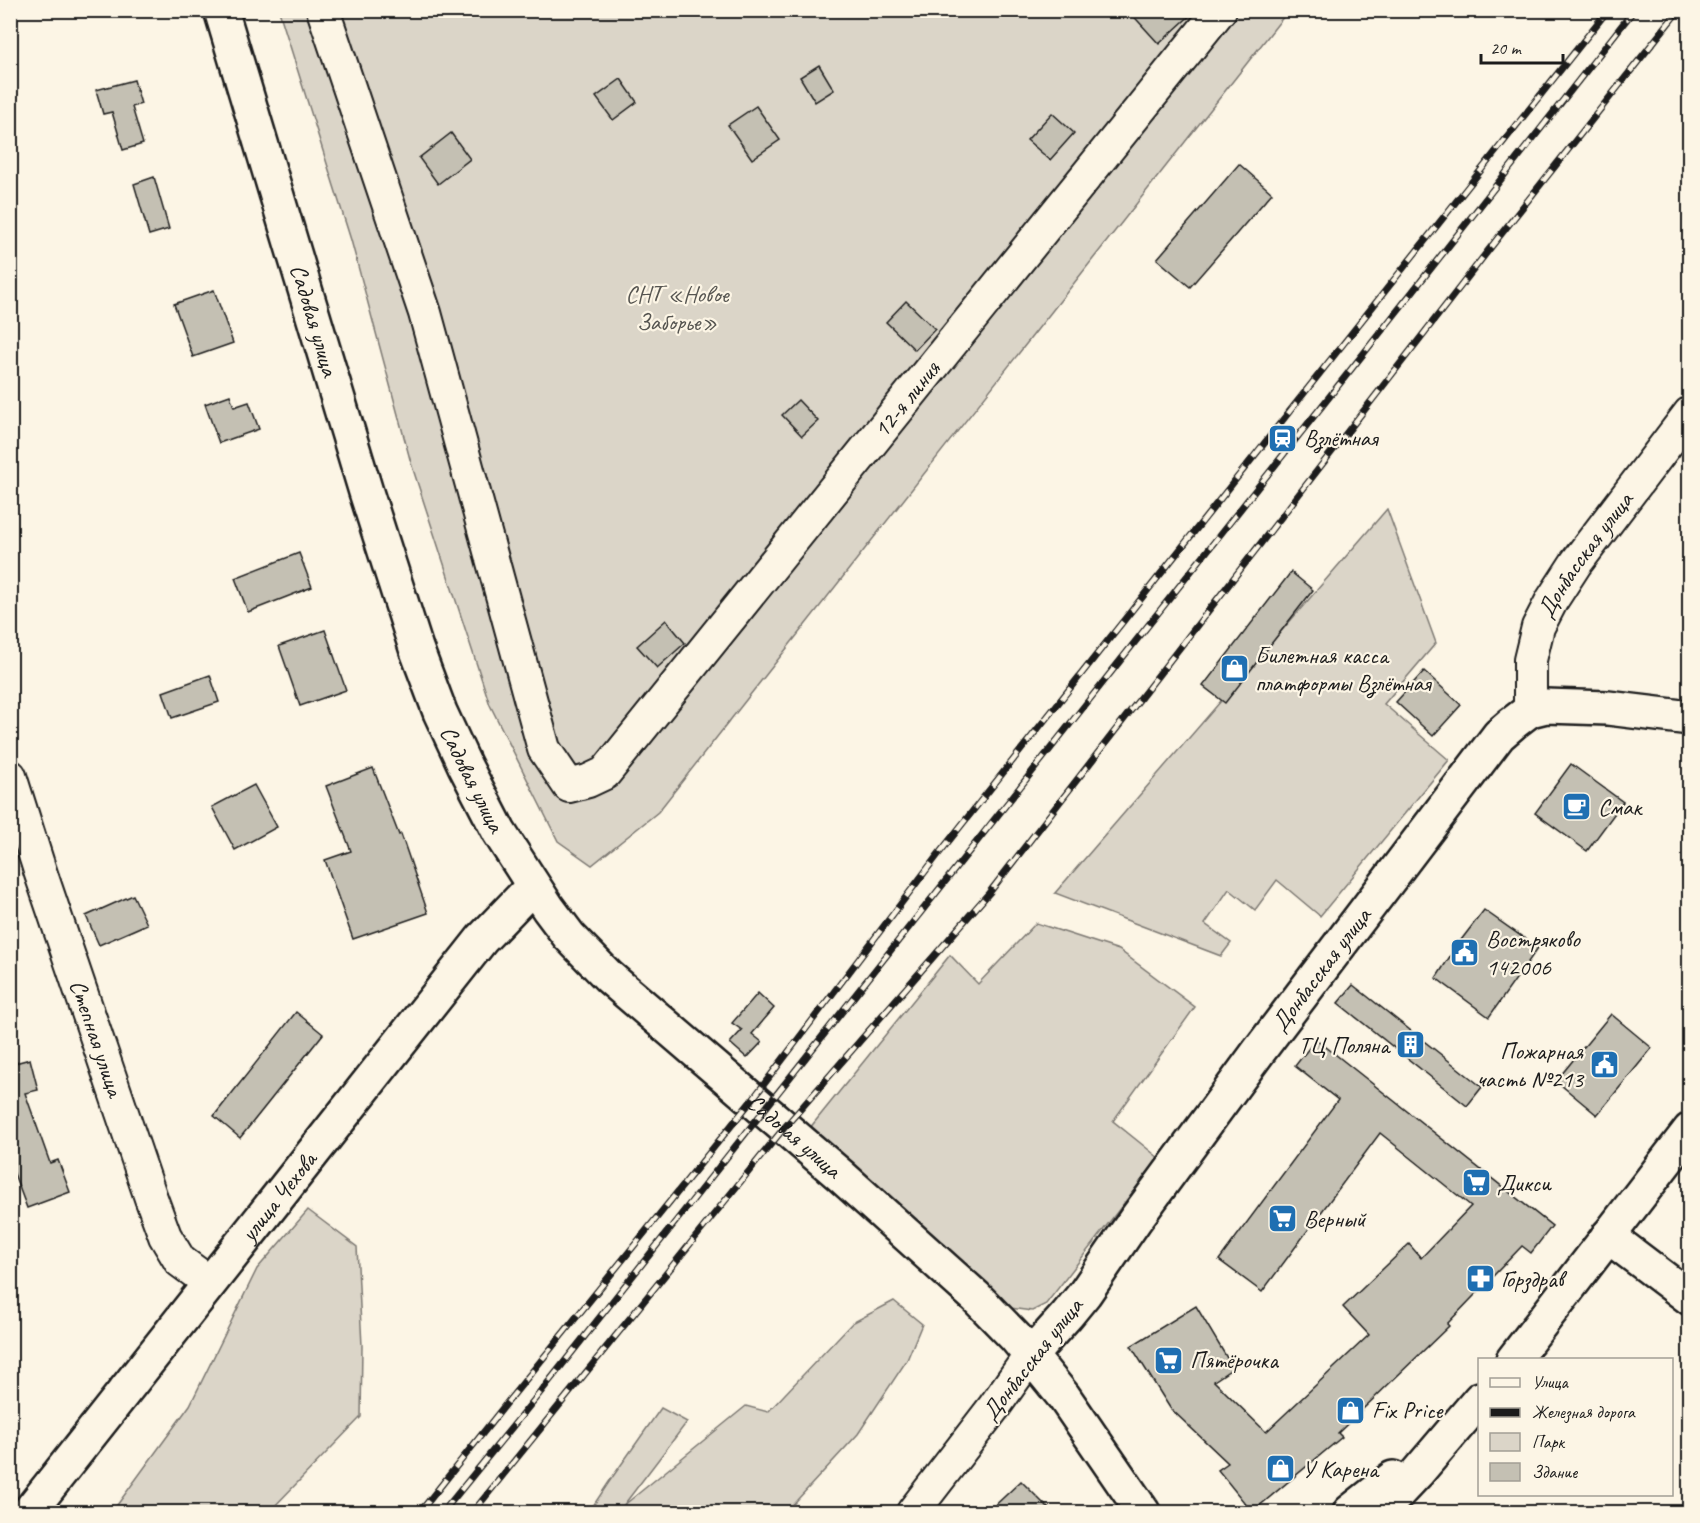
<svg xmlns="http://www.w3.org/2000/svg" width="1700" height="1523" font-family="Caveat,sans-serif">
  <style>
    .green { fill: #dbd5c8; stroke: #7c7872; stroke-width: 1.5 }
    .building { fill: #c4c0b3; stroke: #1c1c1c; stroke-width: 1.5 }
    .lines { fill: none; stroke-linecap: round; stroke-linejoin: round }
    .minor-casing { stroke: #1c1c1c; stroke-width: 36 }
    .tertiary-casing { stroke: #1c1c1c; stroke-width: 38 }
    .secondary-casing { stroke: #1c1c1c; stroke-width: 38 }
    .minor { stroke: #fcf5e5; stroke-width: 32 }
    .tertiary { stroke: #fcf5e5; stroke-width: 33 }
    .secondary { stroke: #fcf5e5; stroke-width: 33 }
    .rail-casing { stroke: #1c1c1c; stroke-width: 7 }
    .rail { stroke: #fcf5e5; stroke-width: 4.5; stroke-dasharray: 14; stroke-linecap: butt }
    .labels { text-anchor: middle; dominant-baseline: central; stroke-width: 4.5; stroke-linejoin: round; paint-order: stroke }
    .park-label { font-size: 24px; fill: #555450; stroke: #fcf5e5 }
    .street-label { font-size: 24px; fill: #1c1c1c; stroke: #fcf5e5 }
    .poi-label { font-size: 24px; fill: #1c1c1c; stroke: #fcf5e5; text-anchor: start }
  </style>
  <rect width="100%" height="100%" fill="#fcf5e5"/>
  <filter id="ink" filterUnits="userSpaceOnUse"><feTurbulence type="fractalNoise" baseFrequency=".0167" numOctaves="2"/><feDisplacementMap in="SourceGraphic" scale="12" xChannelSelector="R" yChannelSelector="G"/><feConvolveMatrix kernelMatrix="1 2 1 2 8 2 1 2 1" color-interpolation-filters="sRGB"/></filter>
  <g filter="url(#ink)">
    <g class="green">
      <path d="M279,11H1288L658,812L592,865L558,841L490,705L411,463L351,240Z"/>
      <path d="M1387,509L1436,643L1384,704L1449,760L1320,916L1277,880L1255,910L1229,889L1205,924L1231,943L1221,956L1055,893Z"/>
      <path d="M1036,923L1119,950L1195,1007L1113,1121L1159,1158L1046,1304L1032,1311L1010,1308L805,1134L950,955L978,984Z"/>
      <path d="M308,1210L357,1247L362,1346L361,1417L269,1512H112L190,1405L257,1269Z"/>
      <path d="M894,1301L922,1324L907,1360L858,1434L786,1512H589L609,1482L661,1408L687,1422L623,1506L746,1406L768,1412L852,1323Z"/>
    </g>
    <g class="building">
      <path d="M1128,10H1196L1159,44Z"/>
      <path d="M819,65L834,90L815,102L800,77Z"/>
      <path d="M621,79L637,102L613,120L596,97Z"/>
      <path d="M134,80L141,104L132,107L143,144L123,150L112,112L103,114L96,90Z"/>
      <path d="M756,106L780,140L752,159L728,125Z"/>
      <path d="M1052,113L1074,133L1050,160L1027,140Z"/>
      <path d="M451,133L470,159L438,184L419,158Z"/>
      <path d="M1239,164L1272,193L1190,287L1157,259Z"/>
      <path d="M154,177L169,229L149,235L134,184Z"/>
      <path d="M214,290L233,343L193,357L174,304Z"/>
      <path d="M906,301L935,329L915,350L886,322Z"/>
      <path d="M230,395L234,407L249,402L259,429L219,443L205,404Z"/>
      <path d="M798,400L818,421L802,436L782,415Z"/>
      <path d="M299,553L312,587L248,612L235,578Z"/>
      <path d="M1291,572L1313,590L1225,703L1203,686Z"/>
      <path d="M666,620L685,643L657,668L637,646Z"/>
      <path d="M325,630L346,690L300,706L279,646Z"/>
      <path d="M1424,671L1461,705L1433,736L1396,702Z"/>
      <path d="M210,675L219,702L172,718L163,692Z"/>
      <path d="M1571,764L1623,802L1587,851L1535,813Z"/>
      <path d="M373,768L399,835L401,834L428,913L353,939L325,860L351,851L326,786Z"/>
      <path d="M254,785L277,827L235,850L212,807Z"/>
      <path d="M133,895L147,924L99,945L86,916Z"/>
      <path d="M1484,910L1538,948L1489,1017L1436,978L1458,944Z"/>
      <path d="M1353,985L1482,1087L1467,1106L1338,1003Z"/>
      <path d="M758,993L774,1008L752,1034L762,1042L747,1058L730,1043L742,1030L732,1023Z"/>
      <path d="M296,1012L323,1034L240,1138L214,1116Z"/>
      <path d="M1611,1014L1652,1048L1597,1115L1556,1081Z"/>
      <path d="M1316,1039L1552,1226L1531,1253L1522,1246L1447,1324L1449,1326L1338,1433L1342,1437L1252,1512L1218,1470L1228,1463L1170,1408L1131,1346L1196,1306L1233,1368L1214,1381L1266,1432L1369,1335L1343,1307L1409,1244L1421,1258L1471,1206L1380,1133L1262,1292L1219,1260L1338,1100L1295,1066Z"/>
      <path d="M30,1059L38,1090L25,1093L50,1163L58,1160L70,1192L27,1208L10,1163V1061L14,1060L15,1063Z"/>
      <path d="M1021,1481L1052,1512H988Z"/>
    </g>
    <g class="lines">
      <defs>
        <g id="minor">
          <path id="s1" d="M323,10L425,313L544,749L569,786L588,781L605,773L1220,10"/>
          <path id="s2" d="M1530,710V660L1538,627L1552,600L1576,563L1690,413"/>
          <path id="s3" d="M10,776L41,874L151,1198L165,1236L180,1261L210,1283"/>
          <path d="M913,1512L994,1407L1030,1356"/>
        </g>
        <g id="tertiary">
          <path d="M1608,1236L1690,1298"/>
          <path id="s4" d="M1030,1356L1067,1315L1085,1293L1135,1220L1259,1051L1499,735L1513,723L1530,710L1546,706L1608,708L1690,718"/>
          <path id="s5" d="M29,1512L482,939L533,886"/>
        </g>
        <g id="secondary">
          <path id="s6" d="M221,10L366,492L416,648L440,712L465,766L499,832L548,908L569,936L609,977L840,1175L976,1297L1016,1338L1064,1397L1143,1512"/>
          <path d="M1513,1360L1690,1130"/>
          <path d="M1350,1512L1393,1478"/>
          <path d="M1380,1512L1417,1473L1480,1399"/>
        </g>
      </defs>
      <use href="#minor" class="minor-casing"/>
      <use href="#tertiary" class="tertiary-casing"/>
      <use href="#secondary" class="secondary-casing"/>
      <use href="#minor" class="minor"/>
      <use href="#tertiary" class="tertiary"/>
      <use href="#secondary" class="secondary"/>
      <defs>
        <g id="rail">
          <path d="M420,1512L510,1399L752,1100L937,856L1608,10"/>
          <path d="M443,1512L539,1394L1410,295L1634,10"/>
          <path d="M473,1512L784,1128L989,893L1498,238L1679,10"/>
        </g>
      </defs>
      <use href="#rail" class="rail-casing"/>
      <use href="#rail" class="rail"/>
    </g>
  </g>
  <defs>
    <symbol id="station-square" viewBox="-11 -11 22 22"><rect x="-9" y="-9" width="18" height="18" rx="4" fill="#1f6fb2" stroke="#fcf5e5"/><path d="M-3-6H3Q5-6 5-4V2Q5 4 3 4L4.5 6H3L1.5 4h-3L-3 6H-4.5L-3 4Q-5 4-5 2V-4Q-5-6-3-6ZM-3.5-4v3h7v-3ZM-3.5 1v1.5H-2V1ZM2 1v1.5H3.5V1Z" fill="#fff"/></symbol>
    <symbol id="shop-square" viewBox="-11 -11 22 22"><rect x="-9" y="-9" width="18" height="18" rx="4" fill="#1f6fb2" stroke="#fcf5e5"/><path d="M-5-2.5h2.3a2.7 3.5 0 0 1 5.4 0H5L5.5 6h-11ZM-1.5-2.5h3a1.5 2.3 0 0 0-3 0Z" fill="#fff"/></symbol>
    <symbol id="cafe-square" viewBox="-11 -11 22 22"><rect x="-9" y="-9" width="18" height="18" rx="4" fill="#1f6fb2" stroke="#fcf5e5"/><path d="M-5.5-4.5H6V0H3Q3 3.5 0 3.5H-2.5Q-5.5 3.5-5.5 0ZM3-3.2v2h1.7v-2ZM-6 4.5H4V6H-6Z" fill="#fff"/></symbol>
    <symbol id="civic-square" viewBox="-11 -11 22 22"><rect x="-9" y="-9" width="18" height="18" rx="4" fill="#1f6fb2" stroke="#fcf5e5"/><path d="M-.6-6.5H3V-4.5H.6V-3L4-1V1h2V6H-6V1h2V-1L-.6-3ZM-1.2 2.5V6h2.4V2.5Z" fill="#fff"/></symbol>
    <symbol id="building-square" viewBox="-11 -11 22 22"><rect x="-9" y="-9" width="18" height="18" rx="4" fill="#1f6fb2" stroke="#fcf5e5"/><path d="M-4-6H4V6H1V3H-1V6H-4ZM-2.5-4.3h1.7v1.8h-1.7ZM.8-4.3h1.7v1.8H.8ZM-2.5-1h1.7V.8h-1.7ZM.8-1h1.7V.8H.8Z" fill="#fff"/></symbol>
    <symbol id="supermarket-square" viewBox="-11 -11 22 22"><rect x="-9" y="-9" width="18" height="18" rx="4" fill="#1f6fb2" stroke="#fcf5e5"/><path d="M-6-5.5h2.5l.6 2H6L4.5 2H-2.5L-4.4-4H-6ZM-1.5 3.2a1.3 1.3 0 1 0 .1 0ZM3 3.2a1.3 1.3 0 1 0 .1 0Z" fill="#fff"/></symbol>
    <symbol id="pharmacy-square" viewBox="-11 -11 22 22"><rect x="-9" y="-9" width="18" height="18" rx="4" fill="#1f6fb2" stroke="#fcf5e5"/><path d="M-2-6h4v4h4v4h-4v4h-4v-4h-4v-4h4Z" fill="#fff"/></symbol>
  </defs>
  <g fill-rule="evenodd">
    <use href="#station-square" x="1266" y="422" width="33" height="33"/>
    <use href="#shop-square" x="1218" y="652" width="33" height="33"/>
    <use href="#cafe-square" x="1560" y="790" width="33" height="33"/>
    <use href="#civic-square" x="1448" y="936" width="33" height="33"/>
    <use href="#building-square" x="1394" y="1028" width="33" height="33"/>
    <use href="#civic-square" x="1588" y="1048" width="33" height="33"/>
    <use href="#supermarket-square" x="1460" y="1166" width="33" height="33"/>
    <use href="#supermarket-square" x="1266" y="1202" width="33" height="33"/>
    <use href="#pharmacy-square" x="1464" y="1262" width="33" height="33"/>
    <use href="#supermarket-square" x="1152" y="1344" width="33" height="33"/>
    <use href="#shop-square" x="1334" y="1394" width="33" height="33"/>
    <use href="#shop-square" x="1264" y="1452" width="33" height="33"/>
  </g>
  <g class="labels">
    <g class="park-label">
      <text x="677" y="294">СНТ «Новое<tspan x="677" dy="28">Заборье»</tspan></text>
    </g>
    <g class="street-label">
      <text stroke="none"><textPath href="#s6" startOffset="324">Садовая улица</textPath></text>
      <text stroke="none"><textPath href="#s1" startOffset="1335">12-я линия</textPath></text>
      <text stroke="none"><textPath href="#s2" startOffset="170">Донбасская улица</textPath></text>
      <text stroke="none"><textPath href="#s6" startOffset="810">Садовая улица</textPath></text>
      <text stroke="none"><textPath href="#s4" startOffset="484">Донбасская улица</textPath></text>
      <text stroke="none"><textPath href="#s3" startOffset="276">Степная улица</textPath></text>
      <text stroke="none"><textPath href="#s6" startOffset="1296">Садовая улица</textPath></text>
      <text stroke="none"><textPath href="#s5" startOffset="402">улица Чехова</textPath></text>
      <text transform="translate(1032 1359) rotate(-52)">Донбасская улица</text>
    </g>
    <g class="poi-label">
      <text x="1304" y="438">Взлётная</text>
      <text x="1255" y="655">Билетная касса<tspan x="1255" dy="28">платформы Взлётная</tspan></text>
      <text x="1598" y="807">Смак</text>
      <text x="1486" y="939">Востряково<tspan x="1486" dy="28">142006</tspan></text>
      <text x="1389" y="1045" text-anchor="end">ТЦ Поляна</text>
      <text x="1583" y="1051" text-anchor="end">Пожарная<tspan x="1583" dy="28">часть №213</tspan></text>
      <text x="1497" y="1183">Дикси</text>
      <text x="1304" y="1219">Верный</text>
      <text x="1501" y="1279">Горздрав</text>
      <text x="1190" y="1360">Пятёрочка</text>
      <text x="1372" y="1410">Fix Price</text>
      <text x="1302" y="1469">У Карена</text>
    </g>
  </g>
  <rect width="1700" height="1523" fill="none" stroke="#fcf5e5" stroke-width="36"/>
  <rect x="18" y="18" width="1664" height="1487" fill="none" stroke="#1c1c1c" stroke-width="2" filter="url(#ink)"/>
  <rect x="1478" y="1358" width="195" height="138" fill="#fcf5e5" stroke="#a29e95" stroke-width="1.5"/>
  <rect x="1490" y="1378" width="30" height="9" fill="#fcf5e5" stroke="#a29e95" stroke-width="1.5"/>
  <text x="1532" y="1388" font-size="18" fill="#1c1c1c">Улица</text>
  <rect x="1490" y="1408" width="30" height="9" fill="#1c1c1c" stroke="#a29e95" stroke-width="1.5"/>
  <text x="1532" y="1418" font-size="18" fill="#1c1c1c">Железная дорога</text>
  <rect x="1490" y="1433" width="30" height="18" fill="#dbd5c8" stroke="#a29e95" stroke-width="1.5"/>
  <text x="1532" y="1448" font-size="18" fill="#1c1c1c">Парк</text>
  <rect x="1490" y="1463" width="30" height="18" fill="#c4c0b3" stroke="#a29e95" stroke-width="1.5"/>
  <text x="1532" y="1478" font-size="18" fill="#1c1c1c">Здание</text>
  <path d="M1481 54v9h82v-9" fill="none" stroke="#1c1c1c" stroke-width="3"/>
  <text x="1490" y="54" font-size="18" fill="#1c1c1c" stroke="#fcf5e5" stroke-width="4.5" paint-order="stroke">20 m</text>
</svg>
